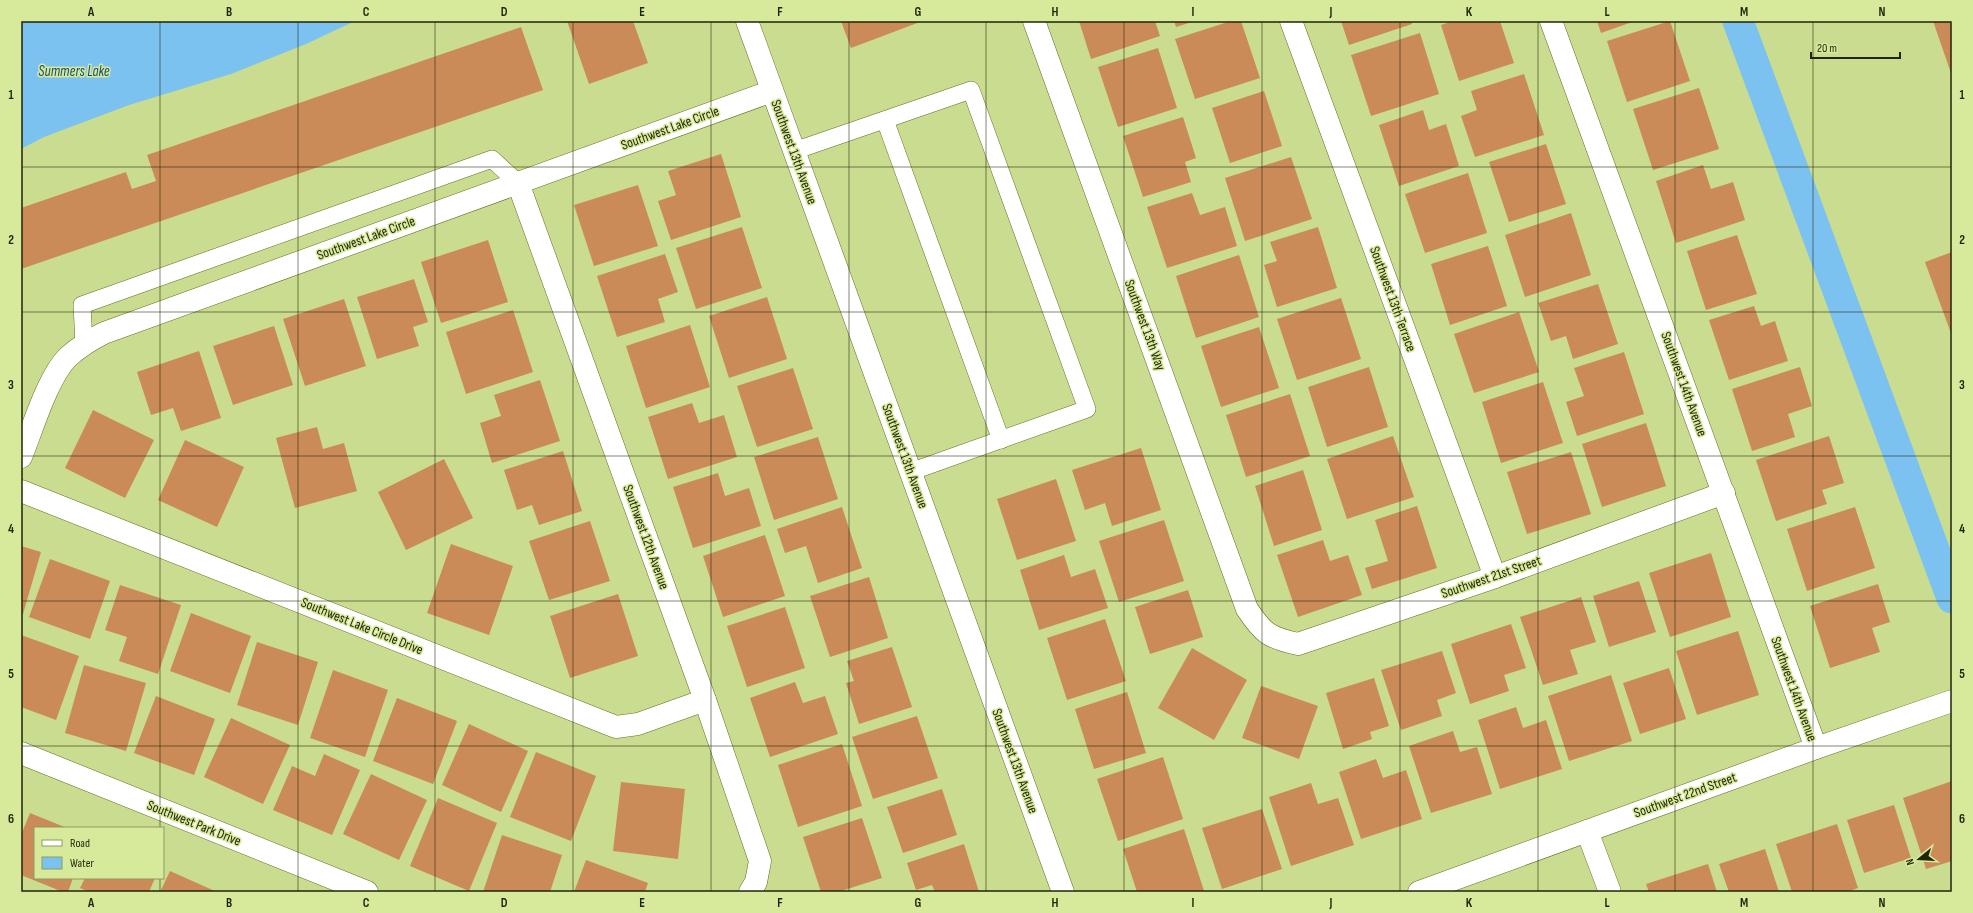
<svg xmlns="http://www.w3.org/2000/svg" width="1973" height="913" font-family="'Sofia Sans Condensed',sans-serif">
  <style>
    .water { fill: #7cc2f1 }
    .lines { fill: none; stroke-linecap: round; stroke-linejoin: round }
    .canal { stroke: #7cc2f1; stroke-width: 31 }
    .building { fill: #ca8b58 }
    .service-casing { stroke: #627125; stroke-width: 18 }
    .minor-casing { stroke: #627125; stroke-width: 23 }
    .service { stroke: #fff; stroke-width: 17 }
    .minor { stroke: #fff; stroke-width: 22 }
    .grid { fill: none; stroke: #1f2506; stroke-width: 1; stroke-opacity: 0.55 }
    .labels { text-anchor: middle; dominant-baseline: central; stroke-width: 3; stroke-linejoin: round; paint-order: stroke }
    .street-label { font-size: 14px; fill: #1f2506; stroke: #d7ea9c }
    .water-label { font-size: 15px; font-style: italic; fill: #184e6e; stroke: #d7ea9c }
    .neatline { fill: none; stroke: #1f2506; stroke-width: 1.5 }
    .grid-label { font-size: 13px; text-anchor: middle; font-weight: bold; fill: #1f2506 }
  </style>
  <rect width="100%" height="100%" fill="#cadc8f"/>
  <path class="water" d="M21,21H355L306,44L231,74L129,105L44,137L21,149Z"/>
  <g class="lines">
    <path class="canal" d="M1738,21L1952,598"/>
  </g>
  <g class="building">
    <path d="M567,21H633L648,63L589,84Z"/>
    <path d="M841,21H920V22L851,48Z"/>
    <path d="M1079,21H1155L1160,36L1091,59Z"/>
    <path d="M1174,21H1195L1176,27Z"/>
    <path d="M1231,21H1241L1260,78L1195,99L1175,39Z"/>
    <path d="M1341,21H1411L1412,24L1349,45Z"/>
    <path d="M1453,21H1500L1514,63L1459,81L1441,25Z"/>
    <path d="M1597,21H1635L1601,33Z"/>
    <path d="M1670,21L1690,81L1627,102L1607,41Z"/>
    <path d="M1933,21H1952V76Z"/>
    <path d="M521,27L543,90L21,269V208L126,172L132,189L156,181L147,155Z"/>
    <path d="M1420,33L1439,94L1371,116L1351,55Z"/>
    <path d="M1158,48L1177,108L1118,127L1098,67Z"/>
    <path d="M1524,74L1544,135L1475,157L1461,116L1477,110L1471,91Z"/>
    <path d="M1699,88L1719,149L1653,170L1633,109Z"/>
    <path d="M1264,91L1282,146L1230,163L1212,108Z"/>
    <path d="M1423,110L1429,130L1446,124L1459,166L1399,186L1379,125Z"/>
    <path d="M1183,117L1196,158L1185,162L1191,182L1143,197L1123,136Z"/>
    <path d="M1546,144L1566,204L1509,222L1489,162Z"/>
    <path d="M721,154L741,217L671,240L658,201L676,195L668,171Z"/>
    <path d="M1291,157L1312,219L1245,241L1225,178Z"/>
    <path d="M1703,165L1711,189L1733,182L1745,220L1676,243L1656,181Z"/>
    <path d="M1468,173L1487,233L1425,253L1405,194Z"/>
    <path d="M638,185L658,246L594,266L574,205Z"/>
    <path d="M1192,193L1200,215L1225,207L1237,246L1167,268L1147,207Z"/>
    <path d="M1571,213L1591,275L1525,297L1505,235Z"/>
    <path d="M742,227L762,288L696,309L676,248Z"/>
    <path d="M1318,227L1337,288L1277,307L1264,265L1277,261L1270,242Z"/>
    <path d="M1737,235L1757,294L1706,310L1687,251Z"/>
    <path d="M488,240L508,302L441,323L421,262Z"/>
    <path d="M1488,246L1507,306L1450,325L1431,264Z"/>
    <path d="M1952,252V336L1925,262Z"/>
    <path d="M665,254L678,292L658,299L665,322L617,337L597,276Z"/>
    <path d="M1239,255L1259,317L1196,338L1176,276Z"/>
    <path d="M414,279L428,322L413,327L419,346L377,359L357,297Z"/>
    <path d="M1598,284L1618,344L1573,359L1566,336L1551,341L1538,303Z"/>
    <path d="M767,297L787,359L729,378L709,316Z"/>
    <path d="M1341,298L1361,359L1297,380L1277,319Z"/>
    <path d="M344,299L366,366L305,386L283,319Z"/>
    <path d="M1754,306L1761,326L1775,321L1788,361L1729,380L1709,320Z"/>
    <path d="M513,310L533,372L466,394L446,332Z"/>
    <path d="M1519,312L1539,372L1474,393L1454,334Z"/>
    <path d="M690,325L710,387L646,408L626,346Z"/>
    <path d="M274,326L293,385L233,405L213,346Z"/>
    <path d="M1259,327L1279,388L1221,407L1201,346Z"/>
    <path d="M199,351L221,418L181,431L173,408L151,415L137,372Z"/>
    <path d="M1624,352L1644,414L1577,436L1566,402L1584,396L1574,368Z"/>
    <path d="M1369,367L1388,427L1327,447L1308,387Z"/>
    <path d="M1800,367L1812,406L1788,414L1795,437L1752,451L1732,389Z"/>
    <path d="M793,368L813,429L757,447L737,386Z"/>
    <path d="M540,380L560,441L492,463L480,423L501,416L494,395Z"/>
    <path d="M1543,382L1563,443L1501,463L1482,402Z"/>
    <path d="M1290,394L1310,456L1246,477L1226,415Z"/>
    <path d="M692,403L699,423L724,415L737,457L668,479L648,417Z"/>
    <path d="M93,410L154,440L125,498L65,468Z"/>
    <path d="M1646,423L1666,486L1602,507L1582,444Z"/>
    <path d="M317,427L323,449L344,443L357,491L295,508L276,438Z"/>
    <path d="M1393,436L1414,497L1347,519L1327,459Z"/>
    <path d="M1829,436L1844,483L1822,490L1827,504L1776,521L1756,460Z"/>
    <path d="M818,437L838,499L774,520L754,457Z"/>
    <path d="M185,440L244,467L217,527L158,500Z"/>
    <path d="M1141,448L1161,510L1112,526L1105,503L1085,510L1072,470Z"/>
    <path d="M563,451L582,511L539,525L532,505L517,510L504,470Z"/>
    <path d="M1571,452L1591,514L1527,534L1507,472Z"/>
    <path d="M444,459L473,518L406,550L378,492Z"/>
    <path d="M1303,470L1322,530L1274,546L1255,486Z"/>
    <path d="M718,473L725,496L749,488L761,526L693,548L673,487Z"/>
    <path d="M1056,479L1076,541L1017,560L997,499Z"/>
    <path d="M1417,506L1437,568L1372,589L1365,568L1388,561L1375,520Z"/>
    <path d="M842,507L862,568L818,583L806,546L785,553L777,529Z"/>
    <path d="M1855,507L1875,568L1807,591L1787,529Z"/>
    <path d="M1164,520L1184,581L1119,602L1099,541Z"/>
    <path d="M590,521L610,581L549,600L529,541Z"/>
    <path d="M765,535L785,596L723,617L703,556Z"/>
    <path d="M1323,540L1330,561L1348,555L1362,595L1298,617L1277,555Z"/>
    <path d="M451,544L513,566L489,635L427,613Z"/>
    <path d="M21,546L41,552L23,614H21Z"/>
    <path d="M1711,553L1731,617L1670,637L1649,573Z"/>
    <path d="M1064,555L1071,577L1095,569L1108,608L1039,630L1020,570Z"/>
    <path d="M50,559L110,581L90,639L29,617Z"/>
    <path d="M869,577L888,638L830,657L810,596Z"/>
    <path d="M1639,581L1656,632L1609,647L1593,596Z"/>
    <path d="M1878,584L1890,622L1872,628L1880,652L1830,668L1810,606Z"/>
    <path d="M120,585L181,605L158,674L119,661L127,637L105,630Z"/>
    <path d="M1188,590L1203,637L1150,654L1135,607Z"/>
    <path d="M618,594L638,656L570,678L550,616Z"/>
    <path d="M1581,597L1596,642L1570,650L1578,674L1543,685L1520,617Z"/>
    <path d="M785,607L805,668L747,687L727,626Z"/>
    <path d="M191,613L251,636L230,693L170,671Z"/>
    <path d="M1105,619L1126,681L1067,700L1047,638Z"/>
    <path d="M1511,624L1526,668L1504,675L1509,691L1470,704L1451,644Z"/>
    <path d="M1738,631L1759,695L1697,715L1676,651Z"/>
    <path d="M21,635L79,656L56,720L21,707Z"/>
    <path d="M257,642L318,662L298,725L237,705Z"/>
    <path d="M892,647L912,707L859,724L846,683L854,681L847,661Z"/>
    <path d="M1192,648L1247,680L1214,740L1158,708Z"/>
    <path d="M1442,651L1456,693L1437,700L1442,716L1401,730L1381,670Z"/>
    <path d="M84,665L146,683L126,751L65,733Z"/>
    <path d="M1669,668L1686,719L1640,734L1623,683Z"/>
    <path d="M333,670L388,690L365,757L310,738Z"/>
    <path d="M1611,675L1632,741L1569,761L1548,696Z"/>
    <path d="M1374,678L1389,726L1370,732L1372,739L1343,749L1326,693Z"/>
    <path d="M795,682L803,703L825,696L838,734L770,757L750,698Z"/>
    <path d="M1261,686L1318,706L1299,759L1242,738Z"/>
    <path d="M1127,692L1146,753L1094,769L1075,709Z"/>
    <path d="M156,696L215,719L194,775L134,753Z"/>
    <path d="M397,698L457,721L433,784L373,761Z"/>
    <path d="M1516,707L1523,728L1546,720L1562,769L1500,789L1478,720Z"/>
    <path d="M917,716L938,778L873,799L852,737Z"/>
    <path d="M231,718L290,745L263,804L204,777Z"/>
    <path d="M469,724L528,751L501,812L442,785Z"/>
    <path d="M1453,731L1460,752L1477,747L1492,794L1431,813L1409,746Z"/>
    <path d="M842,744L862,806L798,827L778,765Z"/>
    <path d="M536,752L596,776L571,841L510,817Z"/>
    <path d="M324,754L360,770L332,835L273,810L292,766L315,776Z"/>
    <path d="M1163,757L1183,819L1118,841L1097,779Z"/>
    <path d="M1376,759L1383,778L1406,770L1422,819L1361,839L1339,772Z"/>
    <path d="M371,774L427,800L399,860L343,834Z"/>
    <path d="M1952,781V861L1926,869L1903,798Z"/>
    <path d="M621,782L685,789L678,859L613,851Z"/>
    <path d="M1311,783L1318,804L1338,798L1354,845L1291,866L1269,797Z"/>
    <path d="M942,789L957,835L903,853L887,807Z"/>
    <path d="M438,798L497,823L469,891L410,866Z"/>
    <path d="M1894,805L1911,858L1864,873L1847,820Z"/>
    <path d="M1262,809L1282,869L1222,889L1202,828Z"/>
    <path d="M30,813L67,828H35V878H73L68,892H63L21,875V835Z"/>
    <path d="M862,818L882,878L838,892H821L803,837Z"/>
    <path d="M1837,824L1858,888L1847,892H1792L1776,844Z"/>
    <path d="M1184,829L1204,891L1137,892L1123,849Z"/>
    <path d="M502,835L562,855L550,892H483Z"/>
    <path d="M964,844L979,892H935L932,885L916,890L907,863Z"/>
    <path d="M1765,849L1779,892H1729L1719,864Z"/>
    <path d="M586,860L648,883L645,892H574Z"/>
    <path d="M1708,864L1717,892H1649L1646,884Z"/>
    <path d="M170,871L217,892H160Z"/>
    <path d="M85,878H155L149,892H89L80,888Z"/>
  </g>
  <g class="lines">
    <defs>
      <g id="service">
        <path d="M885,120L1001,440"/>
        <path d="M794,151L971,90L1087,409L910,472"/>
        <path d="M84,344L82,305L492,159L518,183"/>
      </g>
      <g id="minor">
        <path d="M747,21L1063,892"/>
        <path d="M1034,21L1247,609C1263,633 1269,638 1298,644L1495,577L1724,493"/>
        <path d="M1291,21L1495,577"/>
        <path d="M1551,21L1816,748"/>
        <path d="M518,183L705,700L760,861L756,882L750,892"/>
        <path d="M21,457C32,430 48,376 68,357C79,347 90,340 104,333L772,91"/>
        <path d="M21,491L616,727L638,724L705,700"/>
        <path d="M21,753L367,892"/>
        <path d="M1587,831L1610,892"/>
        <path d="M1419,892L1816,748L1952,701"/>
      </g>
    </defs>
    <use href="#service" class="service-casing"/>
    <use href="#minor" class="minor-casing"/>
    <use href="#service" class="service"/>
    <use href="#minor" class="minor"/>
  </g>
  <path class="grid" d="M160,21V828M298,21V892M435,21V892M573,21V892M711,21V892M849,21V892M986,21V892M1124,21V892M1262,21V892M1400,21V892M1538,21V892M1675,21V892M1813,21V892M21,167H1952M21,312H1952M21,456H1952M21,601H1952M21,746H1952M160,878V892"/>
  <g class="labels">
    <g class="street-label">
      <text transform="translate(670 128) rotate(-20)">Southwest Lake Circle</text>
      <text transform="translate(794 152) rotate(70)">Southwest 13th Avenue</text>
      <text transform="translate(366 238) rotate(-20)">Southwest Lake Circle</text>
      <text transform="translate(1393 299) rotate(70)">Southwest 13th Terrace</text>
      <text transform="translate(1145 325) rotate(70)">Southwest 13th Way</text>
      <text transform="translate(1684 384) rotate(70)">Southwest 14th Avenue</text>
      <text transform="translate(905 456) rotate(70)">Southwest 13th Avenue</text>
      <text transform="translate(646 537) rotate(70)">Southwest 12th Avenue</text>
      <text transform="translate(1491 577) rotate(-19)">Southwest 21st Street</text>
      <text transform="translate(362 626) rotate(22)">Southwest Lake Circle Drive</text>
      <text transform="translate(1794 689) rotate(70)">Southwest 14th Avenue</text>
      <text transform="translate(1015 761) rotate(70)">Southwest 13th Avenue</text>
      <text transform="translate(1685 795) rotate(-20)">Southwest 22nd Street</text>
      <text transform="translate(194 823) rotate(22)">Southwest Park Drive</text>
    </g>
    <g class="water-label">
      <text x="74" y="71">Summers Lake</text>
    </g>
  </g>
  <rect width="1973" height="913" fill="none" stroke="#d7ea9c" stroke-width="44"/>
  <rect x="34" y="827" width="130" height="52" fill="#d7ea9c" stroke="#8d9b60"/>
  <rect x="42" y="840" width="20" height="6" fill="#ffffff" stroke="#8d9b60"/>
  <text x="70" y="847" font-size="12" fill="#1f2506">Road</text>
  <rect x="42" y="857" width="20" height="12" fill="#7cc2f1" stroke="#8d9b60"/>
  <text x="70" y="867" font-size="12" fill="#1f2506">Water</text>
  <g transform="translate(1919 859) rotate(252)" stroke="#d7ea9c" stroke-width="3" paint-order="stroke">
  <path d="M0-3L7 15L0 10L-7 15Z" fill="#1f2506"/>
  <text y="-6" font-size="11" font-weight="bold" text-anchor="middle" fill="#1f2506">N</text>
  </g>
  <path d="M1811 52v6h89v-6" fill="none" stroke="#1f2506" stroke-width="2"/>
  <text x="1817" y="52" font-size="12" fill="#1f2506" stroke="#d7ea9c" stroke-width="3" paint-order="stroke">20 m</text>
  <rect x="22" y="22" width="1929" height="869" class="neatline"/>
  <g class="grid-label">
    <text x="91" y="16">A</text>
    <text x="229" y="16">B</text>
    <text x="366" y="16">C</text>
    <text x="504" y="16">D</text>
    <text x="642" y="16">E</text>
    <text x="780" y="16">F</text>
    <text x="918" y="16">G</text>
    <text x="1055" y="16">H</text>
    <text x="1193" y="16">I</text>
    <text x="1331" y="16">J</text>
    <text x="1469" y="16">K</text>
    <text x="1607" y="16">L</text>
    <text x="1744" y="16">M</text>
    <text x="1882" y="16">N</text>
    <text x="11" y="99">1</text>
    <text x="1962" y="99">1</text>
    <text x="11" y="244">2</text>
    <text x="1962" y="244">2</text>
    <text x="11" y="389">3</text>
    <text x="1962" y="389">3</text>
    <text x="11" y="533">4</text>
    <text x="1962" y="533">4</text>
    <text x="11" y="678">5</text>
    <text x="1962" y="678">5</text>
    <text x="11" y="823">6</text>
    <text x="1962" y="823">6</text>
    <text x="91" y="907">A</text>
    <text x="229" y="907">B</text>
    <text x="366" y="907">C</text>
    <text x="504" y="907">D</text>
    <text x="642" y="907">E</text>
    <text x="780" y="907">F</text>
    <text x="918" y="907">G</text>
    <text x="1055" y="907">H</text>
    <text x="1193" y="907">I</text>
    <text x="1331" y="907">J</text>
    <text x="1469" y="907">K</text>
    <text x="1607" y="907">L</text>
    <text x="1744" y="907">M</text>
    <text x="1882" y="907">N</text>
  </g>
</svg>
